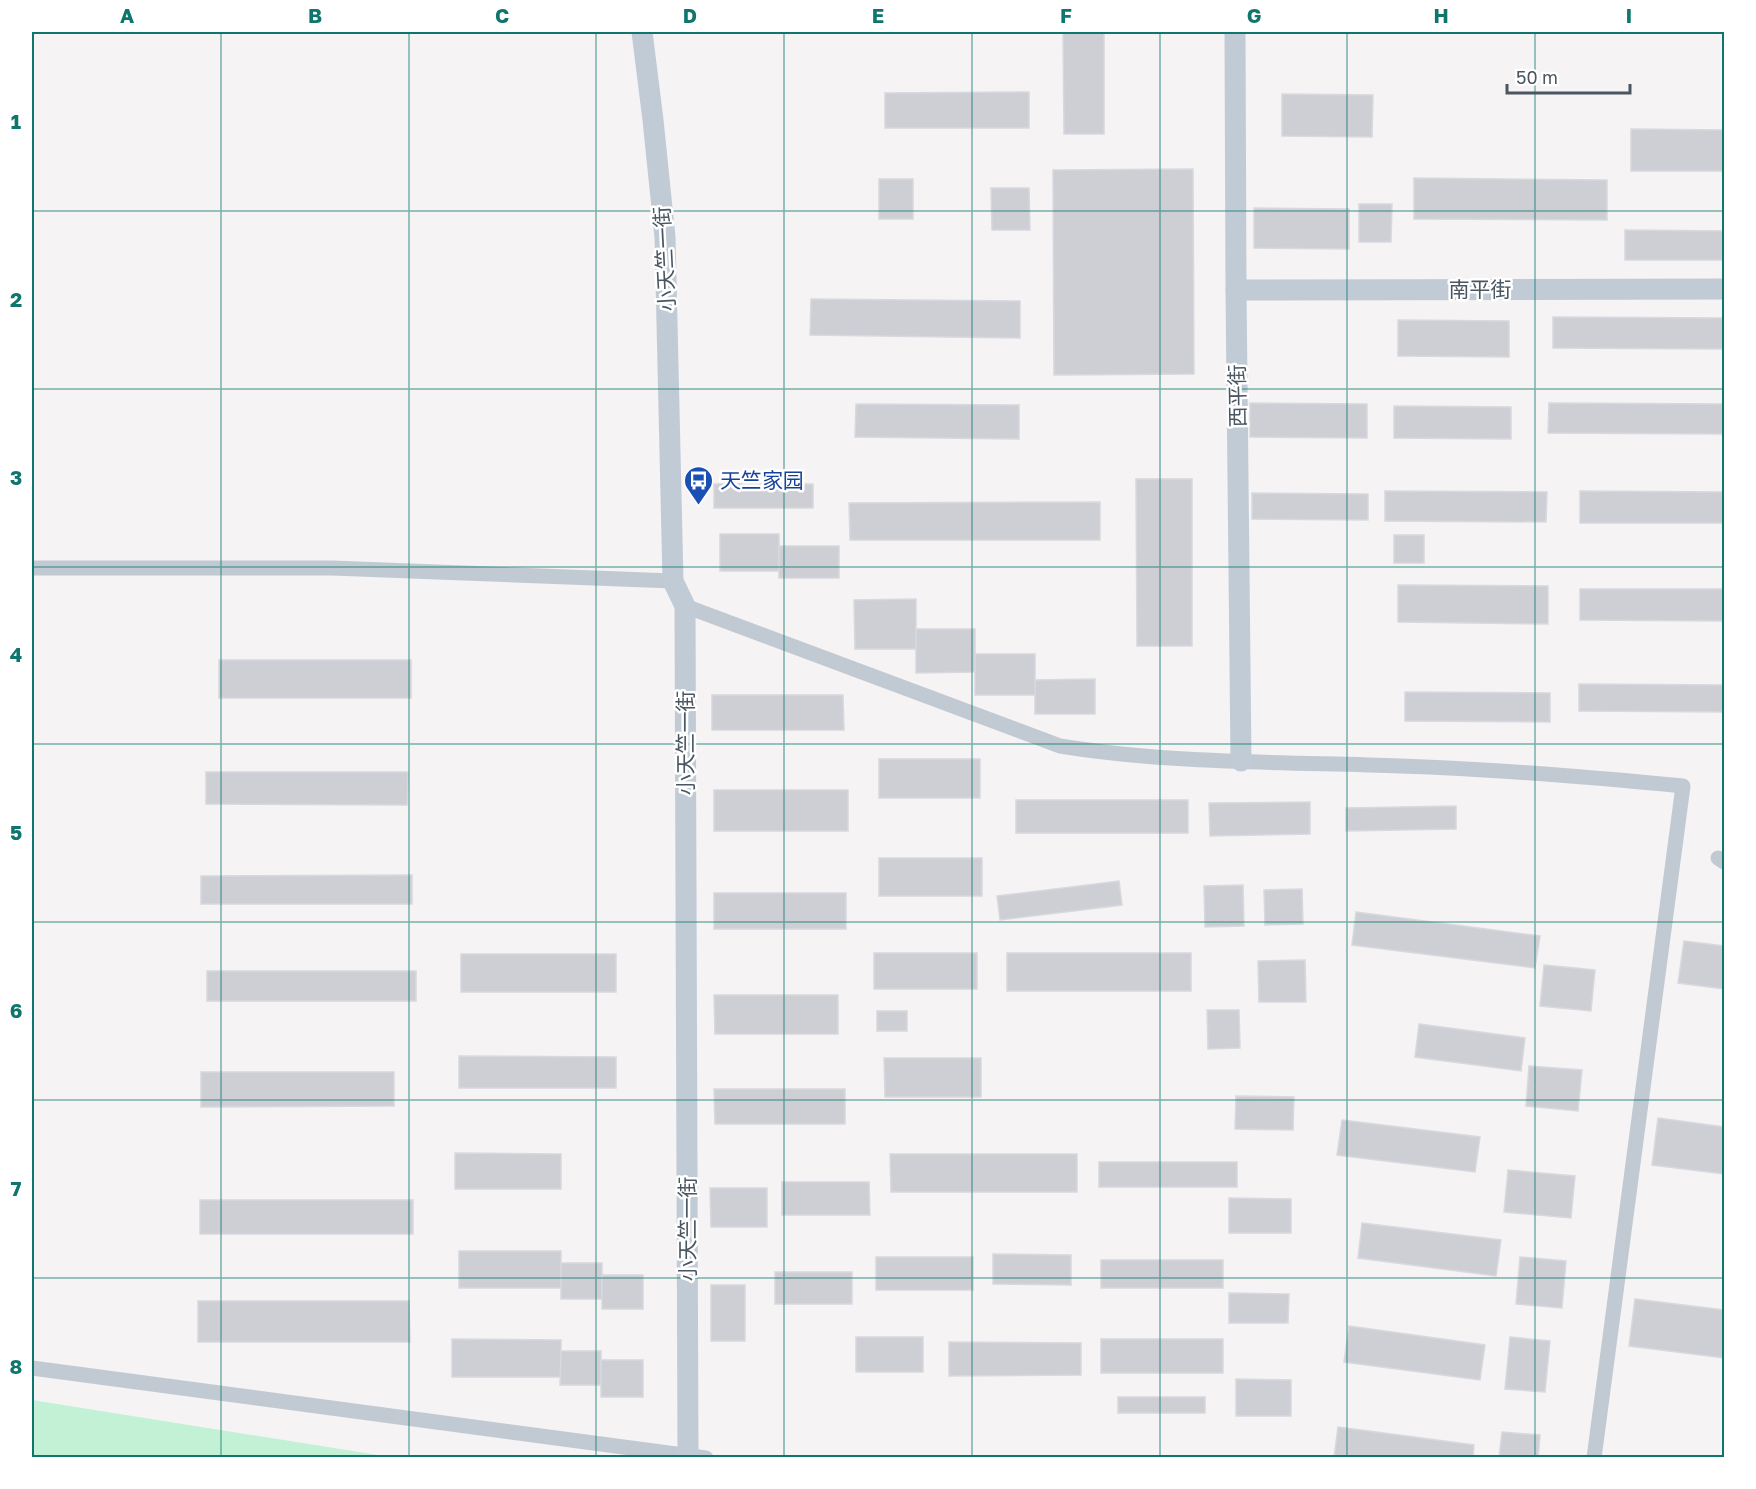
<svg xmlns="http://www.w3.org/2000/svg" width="1756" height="1489" font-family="'Golos Text','Noto Sans SC',sans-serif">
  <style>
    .green { fill: #c3f1d5 }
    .building { fill: #cdcfd5; stroke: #d7d9de; stroke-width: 1.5 }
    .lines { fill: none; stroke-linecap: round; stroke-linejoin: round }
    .street { stroke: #c1cad2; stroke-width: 15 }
    .secondary { stroke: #c1cbd6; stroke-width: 21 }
    .grid { fill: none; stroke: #0f766e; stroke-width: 1.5; stroke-opacity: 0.55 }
    .labels { text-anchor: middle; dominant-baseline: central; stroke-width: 5; stroke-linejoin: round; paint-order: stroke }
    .street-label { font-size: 21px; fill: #4a5661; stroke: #fff }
    .transit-label { font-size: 21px; fill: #164399; stroke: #fff; text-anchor: start }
    .neatline { fill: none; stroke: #0f766e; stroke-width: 2 }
    .grid-label { font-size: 20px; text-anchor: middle; font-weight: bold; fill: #0f766e }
  </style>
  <rect width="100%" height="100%" fill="#f5f3f3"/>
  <path class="green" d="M32,1400L390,1457H32Z"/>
  <g class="building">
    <path d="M1063,32H1104V134H1064Z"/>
    <path d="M1029,92V128H885V93Z"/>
    <path d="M1282,94L1373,95L1372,137L1282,136Z"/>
    <path d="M1631,129L1724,130V171H1631Z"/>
    <path d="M1193,169L1194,374L1054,375L1053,170Z"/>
    <path d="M1414,178L1607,180V220L1414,219Z"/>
    <rect x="879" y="179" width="34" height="40"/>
    <path d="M991,188H1029L1030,230H992Z"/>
    <path d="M1359,204H1392L1391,242H1359Z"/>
    <path d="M1254,208L1349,209V249L1254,248Z"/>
    <path d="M1625,230L1724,231V260H1625Z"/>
    <path d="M811,299L1020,301V338L810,335Z"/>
    <path d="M1553,317L1724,318V349L1553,348Z"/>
    <path d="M1398,320L1509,321V357L1398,356Z"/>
    <path d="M1250,403L1367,404V438L1250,437Z"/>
    <path d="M1549,403L1724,404V434L1548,433Z"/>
    <path d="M856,404L1019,405V439L855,437Z"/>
    <path d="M1394,406L1511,407V439L1394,438Z"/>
    <path d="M1136,479H1192V646H1137Z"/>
    <rect x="714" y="484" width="99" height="24"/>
    <path d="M1385,491L1547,492L1546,522L1385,521Z"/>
    <path d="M1580,491L1724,492V523H1580Z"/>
    <path d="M1252,493L1368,494V520L1252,519Z"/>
    <path d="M1100,502V540H850L849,503Z"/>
    <rect x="720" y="534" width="59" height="37"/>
    <rect x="1394" y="535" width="30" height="28"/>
    <rect x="779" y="546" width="60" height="32"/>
    <path d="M1398,585L1548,586V624L1398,622Z"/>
    <path d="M1580,589H1724V621L1580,620Z"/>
    <path d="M916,599V649H855L854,600Z"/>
    <path d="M916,629H975V672L916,673Z"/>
    <rect x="975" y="654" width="60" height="41"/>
    <rect x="219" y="660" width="192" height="38"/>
    <path d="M1095,679V714H1035V680Z"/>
    <path d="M1579,684L1724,685V712L1579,711Z"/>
    <path d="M1405,692L1550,693V722L1405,721Z"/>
    <path d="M712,695H843L844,730H712Z"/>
    <rect x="879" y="759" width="101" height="39"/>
    <path d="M206,772H408L407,805L206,804Z"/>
    <rect x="714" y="790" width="134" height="41"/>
    <rect x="1016" y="800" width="172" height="33"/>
    <path d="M1310,802V834L1210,836L1209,803Z"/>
    <path d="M1456,806V829L1346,831V808Z"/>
    <rect x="879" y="858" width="103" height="38"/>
    <path d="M412,875V904H201V876Z"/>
    <path d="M1119,881L1122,905L1000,920L997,896Z"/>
    <path d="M1243,885L1244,926L1205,927L1204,886Z"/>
    <path d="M1302,889L1303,924L1265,925L1264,890Z"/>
    <rect x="714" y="893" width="132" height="36"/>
    <path d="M1356,912L1540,936L1535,968L1352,945Z"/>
    <path d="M1684,941L1724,946V989L1678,983Z"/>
    <rect x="874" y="953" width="103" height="36"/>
    <rect x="1007" y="953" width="184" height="38"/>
    <rect x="461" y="954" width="155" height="38"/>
    <path d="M1305,960L1306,1002H1259L1258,961Z"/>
    <path d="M1544,965L1595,970L1591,1011L1540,1006Z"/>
    <rect x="207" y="971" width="209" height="30"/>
    <path d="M714,995H838V1034H715Z"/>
    <path d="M1207,1010H1239L1240,1048L1208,1049Z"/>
    <rect x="877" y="1011" width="30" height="20"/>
    <path d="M1419,1024L1525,1038L1521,1071L1415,1057Z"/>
    <path d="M459,1056L616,1057V1088H459Z"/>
    <path d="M884,1058H981V1097H885Z"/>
    <path d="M1529,1066L1582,1070L1578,1111L1526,1106Z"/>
    <path d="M201,1072H394V1106L201,1107Z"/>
    <path d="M714,1089H845V1124H715Z"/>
    <path d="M1236,1096L1294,1097L1293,1130L1235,1129Z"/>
    <path d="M1658,1118L1724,1127V1174L1652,1165Z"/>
    <path d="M1342,1120L1480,1137L1475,1172L1337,1155Z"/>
    <path d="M455,1153L561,1154V1189H455Z"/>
    <path d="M890,1154H1077V1192H891Z"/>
    <rect x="1099" y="1162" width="138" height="25"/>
    <path d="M1508,1170L1575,1176L1571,1218L1504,1212Z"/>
    <path d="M782,1182H869L870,1215H782Z"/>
    <path d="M710,1188H767V1227H711Z"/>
    <path d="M1229,1198L1291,1199V1233H1229Z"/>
    <rect x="200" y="1200" width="213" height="34"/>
    <path d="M1362,1223L1501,1240L1496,1276L1358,1258Z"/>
    <rect x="459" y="1251" width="102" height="37"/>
    <path d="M993,1254L1071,1255V1285L993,1284Z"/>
    <rect x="876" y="1257" width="97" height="33"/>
    <path d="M1520,1257L1566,1261L1562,1308L1516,1304Z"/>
    <rect x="1101" y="1260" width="122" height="28"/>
    <rect x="561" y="1263" width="41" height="36"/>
    <rect x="775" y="1272" width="77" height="32"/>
    <rect x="602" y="1275" width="41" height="34"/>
    <rect x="711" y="1285" width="34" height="56"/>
    <path d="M1229,1293L1289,1294L1288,1323H1229Z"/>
    <path d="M1635,1299L1724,1310V1358L1629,1346Z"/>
    <path d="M198,1301H409L410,1342H198Z"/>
    <path d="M1349,1326L1485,1345L1480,1380L1344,1362Z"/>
    <rect x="856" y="1337" width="67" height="35"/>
    <path d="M1510,1337L1550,1341L1545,1392L1505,1389Z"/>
    <path d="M452,1339L561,1340V1377H452Z"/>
    <rect x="1101" y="1339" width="122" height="34"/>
    <path d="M949,1342L1081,1343V1375L949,1376Z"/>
    <path d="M561,1351H601V1385H560Z"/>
    <rect x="601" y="1360" width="42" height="37"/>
    <path d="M1236,1379L1291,1380V1416H1236Z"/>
    <rect x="1118" y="1397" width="87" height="16"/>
    <path d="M1338,1427L1474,1445L1473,1458H1334Z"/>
    <path d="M1502,1432L1540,1435L1538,1458H1499Z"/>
  </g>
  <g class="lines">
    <g class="street">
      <path d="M32,568H332L673,581"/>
      <path d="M685,606L1060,746C1172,764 1288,762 1401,766C1495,769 1589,777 1683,786L1594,1458"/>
      <path d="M1718,858L1724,862"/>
      <path d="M32,1368L706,1458"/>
    </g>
    <g class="secondary">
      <path d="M642,32L653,120L665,237L673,581L685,606L688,1458"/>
      <path d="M1235,32L1236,290L1241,761"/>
      <path d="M1236,290L1724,289"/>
    </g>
  </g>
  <path class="grid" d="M221,32V1458M409,32V1458M596,32V1458M784,32V1458M972,32V1458M1160,32V1458M1347,32V1458M1535,32V1458M32,211H1724M32,389H1724M32,567H1724M32,744H1724M32,922H1724M32,1100H1724M32,1278H1724"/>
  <defs>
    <symbol id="bus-pin" viewBox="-11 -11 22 30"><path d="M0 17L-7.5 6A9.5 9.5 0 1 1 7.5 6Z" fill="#1a4fb4" stroke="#fff"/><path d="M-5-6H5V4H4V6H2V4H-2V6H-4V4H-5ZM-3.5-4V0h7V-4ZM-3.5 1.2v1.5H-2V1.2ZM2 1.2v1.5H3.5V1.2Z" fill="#fff"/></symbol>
  </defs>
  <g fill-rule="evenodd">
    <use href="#bus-pin" x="682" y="464" width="33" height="45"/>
  </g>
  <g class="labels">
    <g class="street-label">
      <text transform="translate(664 259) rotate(-93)">小天竺一街</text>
      <text x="1480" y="289">南平街</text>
      <text transform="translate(1237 396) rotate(-91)">西平街</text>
      <text transform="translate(685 743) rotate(-90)">小天竺一街</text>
      <text transform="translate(687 1229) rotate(-90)">小天竺一街</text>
    </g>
    <g class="transit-label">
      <text x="720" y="480">天竺家园</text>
    </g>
  </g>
  <rect width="1756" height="1489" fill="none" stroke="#ffffff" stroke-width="66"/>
  <path d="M1507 84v9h123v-9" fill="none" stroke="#4a5661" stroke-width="3"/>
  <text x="1516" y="84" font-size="18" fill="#4a5661" stroke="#ffffff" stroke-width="4.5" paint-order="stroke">50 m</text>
  <rect x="33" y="33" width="1690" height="1423" class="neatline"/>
  <g class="grid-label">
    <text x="127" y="23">A</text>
    <text x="315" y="23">B</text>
    <text x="502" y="23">C</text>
    <text x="690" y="23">D</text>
    <text x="878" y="23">E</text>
    <text x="1066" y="23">F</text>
    <text x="1254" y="23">G</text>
    <text x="1441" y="23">H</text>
    <text x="1629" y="23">I</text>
    <text x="16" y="129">1</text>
    <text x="16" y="307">2</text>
    <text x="16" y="485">3</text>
    <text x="16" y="662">4</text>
    <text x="16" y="840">5</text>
    <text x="16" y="1018">6</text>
    <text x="16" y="1196">7</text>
    <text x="16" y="1374">8</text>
  </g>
</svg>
